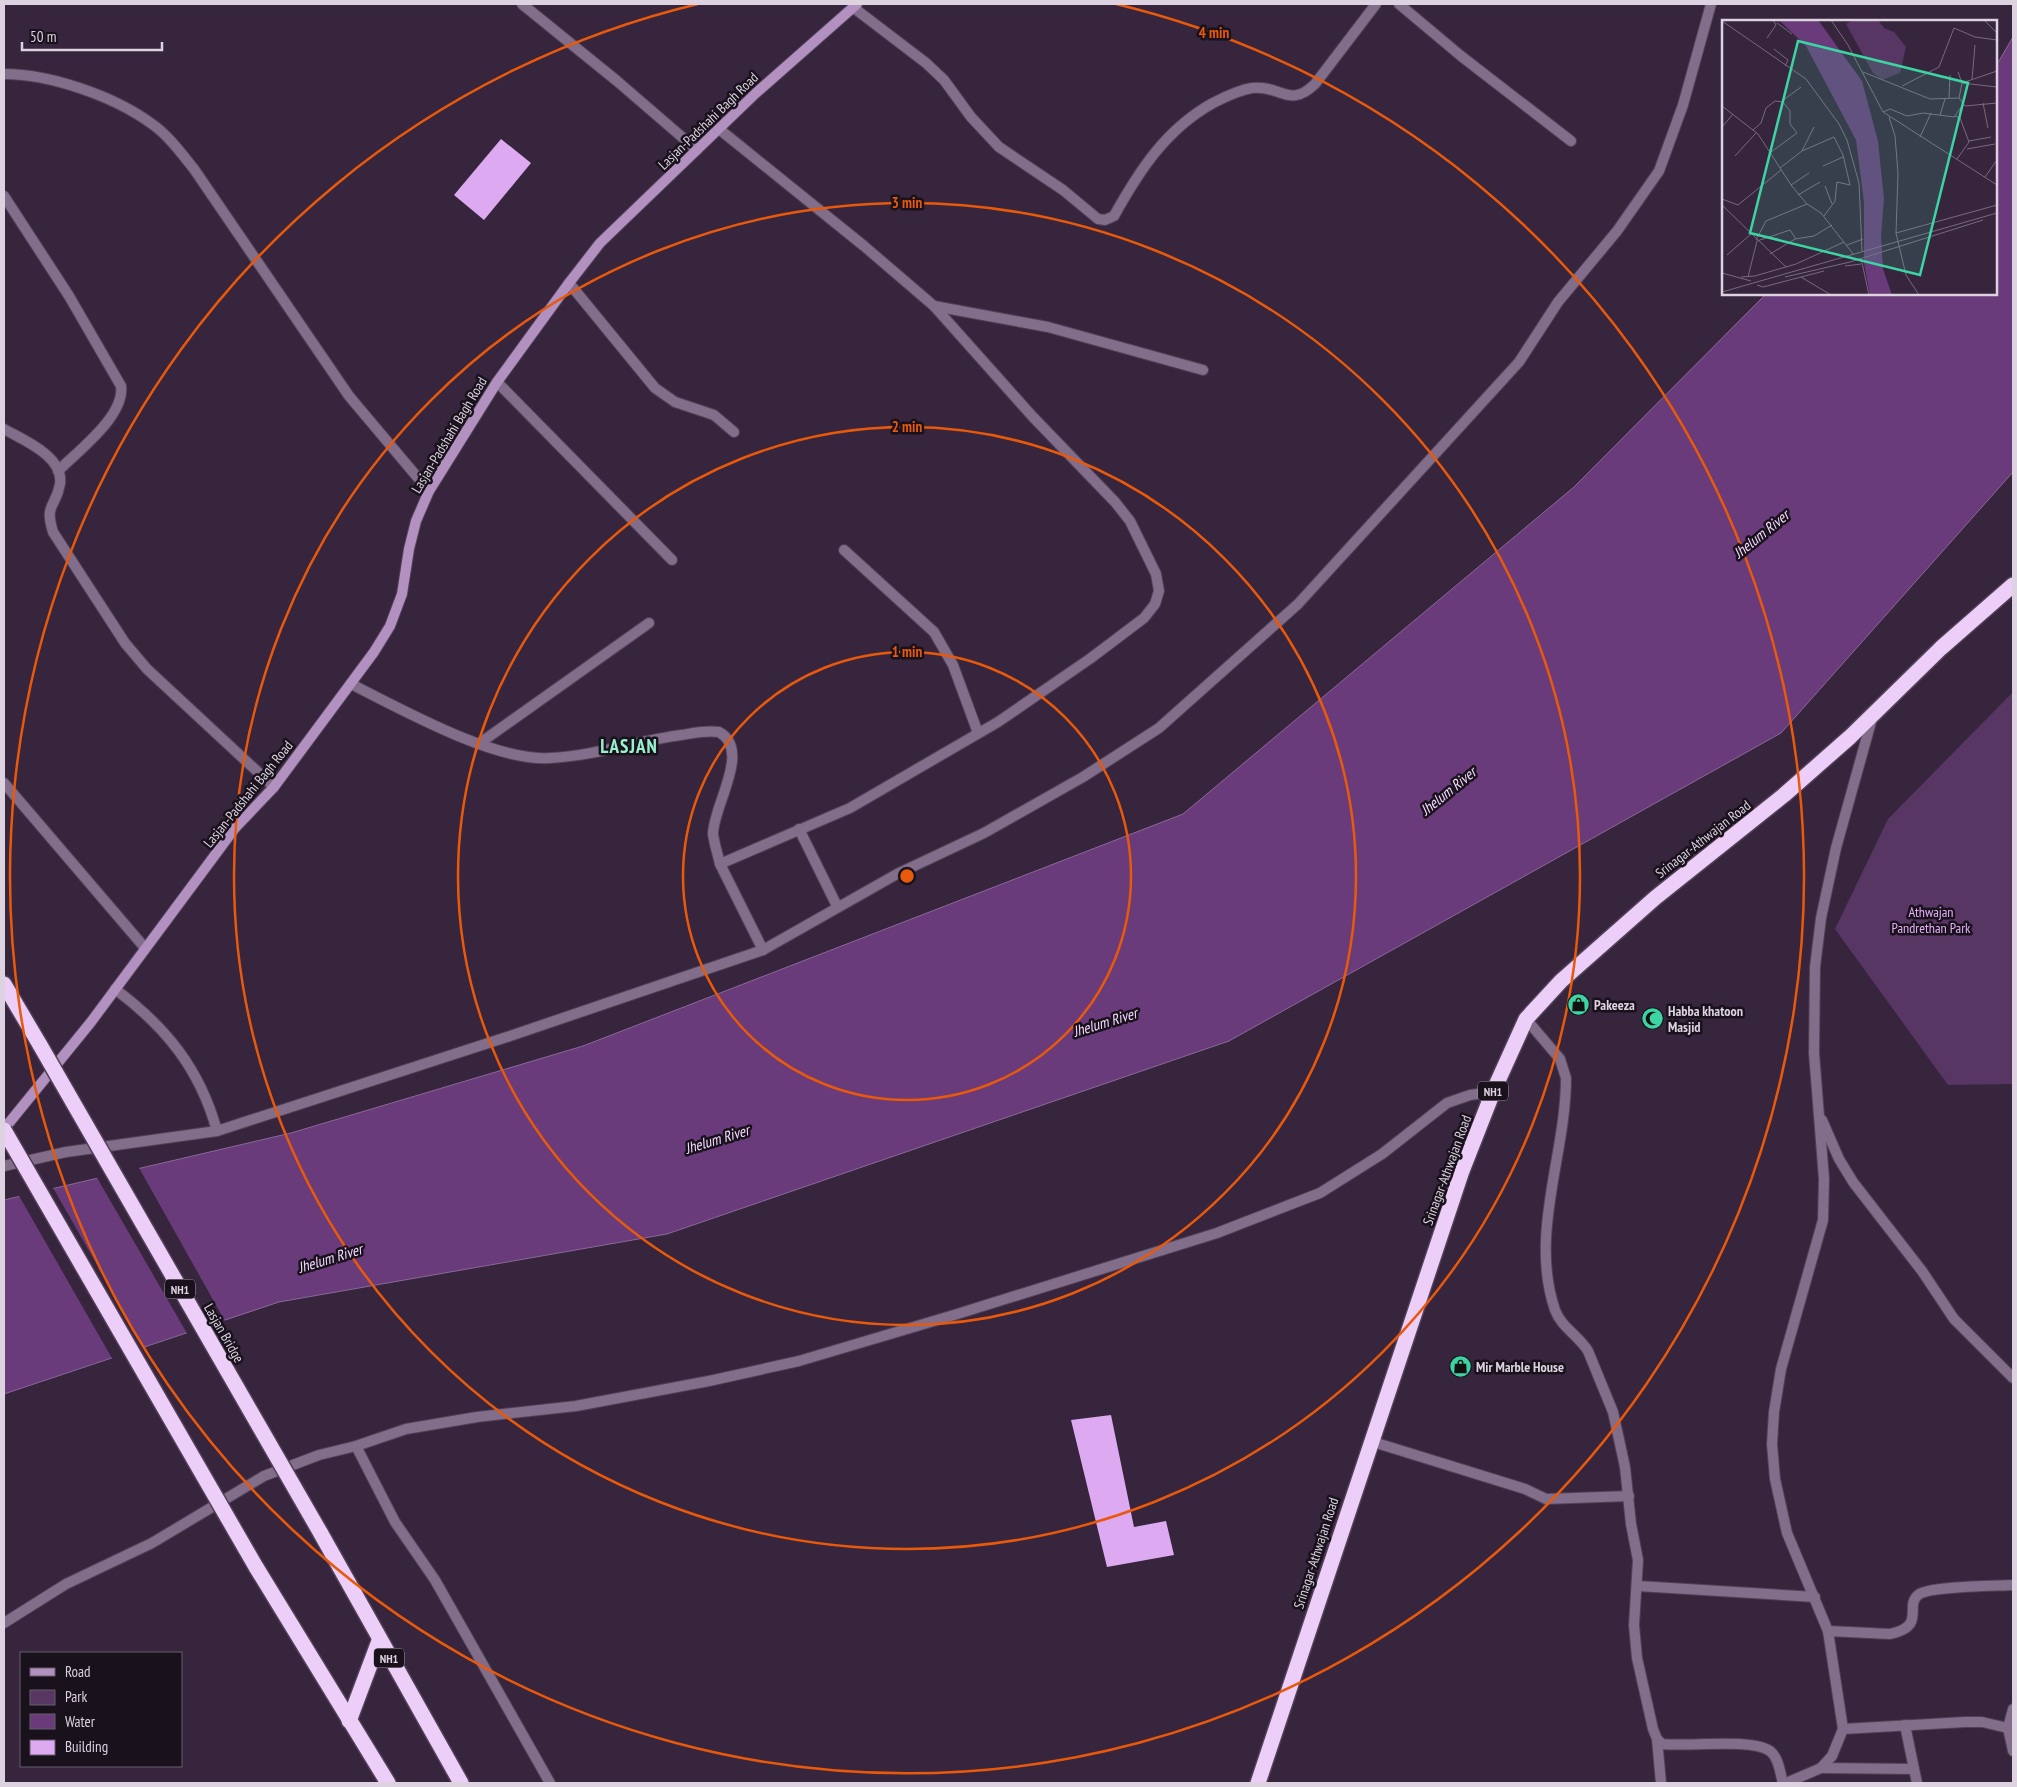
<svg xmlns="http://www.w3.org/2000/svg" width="2017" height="1787" font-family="'PT Sans Narrow',sans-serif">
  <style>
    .green { fill: #573663 }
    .water { fill: #693b7a; stroke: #8c6899 }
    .pier { fill: #36253c }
    .building { fill: #ddaaf1 }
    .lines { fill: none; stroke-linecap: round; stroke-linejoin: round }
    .street-casing { stroke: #514156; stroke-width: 12 }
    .secondary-casing { stroke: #514156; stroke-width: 12 }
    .highway-casing { stroke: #514156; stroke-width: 18 }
    .street { stroke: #826d8a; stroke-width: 10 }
    .secondary { stroke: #b290bf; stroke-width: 10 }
    .highway { stroke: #edcef9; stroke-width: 15 }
    .highway-bridge-casing { stroke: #514156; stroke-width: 18; stroke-linecap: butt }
    .highway-bridge { stroke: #edcef9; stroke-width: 15 }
    .ring { fill: none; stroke: #e8590c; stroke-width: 2.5 }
    .labels { text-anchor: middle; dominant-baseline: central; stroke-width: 5; stroke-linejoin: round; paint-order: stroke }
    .shield { fill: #19121c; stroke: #a298a5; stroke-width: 1 }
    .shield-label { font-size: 12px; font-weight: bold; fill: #dcd2e0 }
    .street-label { font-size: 14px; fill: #dcd2e0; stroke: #19121c }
    .park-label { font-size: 14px; fill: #e5b1f9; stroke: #19121c }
    .poi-label { font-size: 14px; font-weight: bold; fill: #dcd2e0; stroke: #19121c; text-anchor: start }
    .water-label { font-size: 15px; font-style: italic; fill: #f4d9fe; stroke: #19121c }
    .district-label { font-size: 19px; font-weight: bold; letter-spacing: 1px; fill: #98f1cd; stroke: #19121c }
    .inset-road { fill: none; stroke: #786a7e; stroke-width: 1 }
    .view { fill: #3dd4a3; fill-opacity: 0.15; stroke: #3dd4a3; stroke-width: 2.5 }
    .inset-edge { fill: none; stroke: #dcd2e0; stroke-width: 2.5 }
    .centre { fill: #e8590c; stroke: #19121c; stroke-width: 2.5 }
    .ring-label { font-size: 15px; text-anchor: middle; font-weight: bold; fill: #e8590c; stroke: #19121c; stroke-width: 5; stroke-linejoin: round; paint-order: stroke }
  </style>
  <rect width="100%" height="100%" fill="#36253c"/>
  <path class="green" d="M2013,692V1084L1948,1085L1835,929L1888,819Z"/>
  <path class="water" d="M2013,37V472L1781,733L1229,1041L667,1234L279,1302L4,1394V1200L291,1133L583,1046L1183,814L1574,487L1766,294H1996V66Z"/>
  <g class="pier">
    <path d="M138,1166L226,1323L188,1335L96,1176Z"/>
    <path d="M52,1186L145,1349L113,1360L18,1194Z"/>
  </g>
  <g class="building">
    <path d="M501,139L531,163L484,220L454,195Z"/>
    <path d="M1111,1415L1134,1527L1166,1521L1174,1555L1107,1567L1071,1420Z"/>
  </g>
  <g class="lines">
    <defs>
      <g id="street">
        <path d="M522,4L617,81L697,150"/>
        <path d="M1399,4L1461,56L1571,141"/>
        <path d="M854,8L926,63L944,80L971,117L999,147L1063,190L1098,219L1105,220L1114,216C1139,171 1166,129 1213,103C1225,97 1238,90 1252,88C1282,85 1289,109 1315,84L1376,4"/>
        <path d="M4,74C50,74 114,96 152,124C168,135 181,153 194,169L349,396L429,491"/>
        <path d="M719,129L864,246L934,306L1048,327L1203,370"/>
        <path d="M4,196L69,296L121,386C125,416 78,451 58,471"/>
        <path d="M569,283L655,388L675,402L714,415L734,432"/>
        <path d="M497,382L672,560"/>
        <path d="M4,429C23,440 64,456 60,484C56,508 44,503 53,532L125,643L147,669L274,787"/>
        <path d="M844,550L934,632L953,665L978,733"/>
        <path d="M351,684C401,709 495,762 550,758C594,756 637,741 681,735C694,733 706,730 719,732C752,750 713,806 713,834C714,843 718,855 720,864L850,808L998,722L1091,658L1144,618L1155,604L1159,591L1156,574L1130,521L1115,502L1033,417L934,306"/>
        <path d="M480,743L649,623"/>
        <path d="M4,783L145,948"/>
        <path d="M799,829L837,906"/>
        <path d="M720,864L763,950"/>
        <path d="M115,989C166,1027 200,1069 217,1131"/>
        <path d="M1526,1019L1560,1059L1566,1078C1566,1155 1529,1234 1555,1310C1561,1327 1579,1336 1588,1351L1613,1412L1625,1467L1631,1524L1638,1560L1634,1625L1637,1658L1653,1729L1657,1739L1662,1744C1688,1747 1750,1738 1770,1751C1779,1758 1780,1773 1783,1783"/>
        <path d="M1822,1120L1839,1159L1853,1182L1922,1271L1954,1319L2013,1378"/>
        <path d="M4,1166L66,1152L217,1131L510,1036L763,950L897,874L984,833L1083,777L1159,728L1298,604L1519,362L1558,302L1617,231L1659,171L1683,105L1711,4"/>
        <path d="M1370,1441L1525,1489L1546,1499L1629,1496"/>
        <path d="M1638,1586L1815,1597"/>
        <path d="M4,1623L66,1584L152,1543L264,1476L319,1455L356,1446"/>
        <path d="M1828,1631L1890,1634C1927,1626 1904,1607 1918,1595C1929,1586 1996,1586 2013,1585"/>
        <path d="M2013,1709L2008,1728L2013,1751"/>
        <path d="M1843,1729L1965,1722H1982L2008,1728L2013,1735"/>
        <path d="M1657,1739L1661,1783"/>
        <path d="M1821,1768L1914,1769L1905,1725"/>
        <path d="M1914,1769L1917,1783"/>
        <path d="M550,1783L435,1580L395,1522L356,1446L406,1429L477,1417L576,1406L709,1381L799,1361L954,1315L1217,1233L1320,1193L1382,1154L1447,1103L1470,1095L1493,1092"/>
        <path d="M1786,1783L1821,1768L1832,1756L1843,1729L1828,1631L1787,1533L1775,1479L1772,1444L1774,1412L1781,1369L1823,1220L1824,1179L1814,1053L1815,967L1821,918L1836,848L1873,715"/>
      </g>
      <path id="secondary" d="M4,1129L91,1022L235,828L274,787L374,652L390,626L402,594L409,549L416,521L429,491L497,382L569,283L600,243L756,93L857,4"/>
      <g id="highway">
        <path d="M4,984L40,1045"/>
        <path d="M320,1532L461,1783"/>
        <path d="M256,1567L388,1783"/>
        <path d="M349,1721L379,1641"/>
        <path d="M1258,1783L1462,1171L1493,1092L1526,1019L1561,981L1655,898L1784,795L1850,737L1941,648L2013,585"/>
      </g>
    </defs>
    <use href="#street" class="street-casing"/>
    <use href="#secondary" class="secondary-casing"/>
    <use href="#highway" class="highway-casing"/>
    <use href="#street" class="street"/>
    <use href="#secondary" class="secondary"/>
    <use href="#highway" class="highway"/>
    <defs>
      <g id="highway-bridge">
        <path d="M40,1045L320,1532"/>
        <path d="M4,1130L256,1567"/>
      </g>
    </defs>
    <use href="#highway-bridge" class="highway-bridge-casing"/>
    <use href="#highway-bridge" class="highway-bridge"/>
  </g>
  <g class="ring">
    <circle cx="907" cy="876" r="224"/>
    <circle cx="907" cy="876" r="449"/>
    <circle cx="907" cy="876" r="673"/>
    <path d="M1116 4A897 897 0 1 1 698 4"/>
  </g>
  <defs>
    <symbol id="shop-disc" viewBox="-11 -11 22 22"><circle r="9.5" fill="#3dd4a3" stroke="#19121c"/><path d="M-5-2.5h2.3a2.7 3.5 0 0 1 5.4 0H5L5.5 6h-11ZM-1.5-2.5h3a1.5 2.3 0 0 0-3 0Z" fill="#111"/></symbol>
    <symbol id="mosque-disc" viewBox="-11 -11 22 22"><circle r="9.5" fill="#3dd4a3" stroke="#19121c"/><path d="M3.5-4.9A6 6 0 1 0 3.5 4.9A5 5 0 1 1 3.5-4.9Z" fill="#111"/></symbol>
  </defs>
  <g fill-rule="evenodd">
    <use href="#shop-disc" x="1566" y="992" width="25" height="25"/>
    <use href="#mosque-disc" x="1640" y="1006" width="25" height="25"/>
    <use href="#shop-disc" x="1448" y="1354" width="25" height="25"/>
  </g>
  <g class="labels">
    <g class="shield">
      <rect x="1478" y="1081.5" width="30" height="19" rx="4"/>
      <rect x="165" y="1279.5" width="30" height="19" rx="4"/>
      <rect x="374" y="1648.5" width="30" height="19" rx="4"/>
    </g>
    <g class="shield-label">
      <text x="1493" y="1091">NH1</text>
      <text x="180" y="1289">NH1</text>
      <text x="389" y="1658">NH1</text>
    </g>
    <g class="street-label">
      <text transform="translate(708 121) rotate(-44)">Lasjan-Padshahi Bagh Road</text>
      <text transform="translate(449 435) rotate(-59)">Lasjan-Padshahi Bagh Road</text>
      <text transform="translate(248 794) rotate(-51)">Lasjan-Padshahi Bagh Road</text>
      <text transform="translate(1703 839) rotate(-38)">Srinagar-Athwajan Road</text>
      <text transform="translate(1447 1170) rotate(-70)">Srinagar-Athwajan Road</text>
      <text transform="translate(224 1333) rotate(60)">Lasjan Bridge</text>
      <text transform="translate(1316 1553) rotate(-72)">Srinagar-Athwajan Road</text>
    </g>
    <g class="park-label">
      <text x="1931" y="912">Athwajan<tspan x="1931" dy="16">Pandrethan Park</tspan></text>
    </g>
    <g class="poi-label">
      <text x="1594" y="1005">Pakeeza</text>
      <text x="1668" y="1011">Habba khatoon<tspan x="1668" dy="16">Masjid</tspan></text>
      <text x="1476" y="1367">Mir Marble House</text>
    </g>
    <g class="water-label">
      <text transform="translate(1761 534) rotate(-39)">Jhelum River</text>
      <text transform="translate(1448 791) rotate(-39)">Jhelum River</text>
      <text transform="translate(1105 1022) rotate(-17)">Jhelum River</text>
      <text transform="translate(717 1139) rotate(-17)">Jhelum River</text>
      <text transform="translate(330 1258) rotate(-17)">Jhelum River</text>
    </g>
    <g class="district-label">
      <text x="629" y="746">LASJAN</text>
    </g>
  </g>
  <g transform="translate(1722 20)">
    <rect width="275" height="275" fill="#36253c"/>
    <path d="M131,0H156L162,8L172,12L184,27L178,53L160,60L151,53L124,4Z" fill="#573663"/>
    <path d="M57,0H96L140,61L156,121L162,179L159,217L161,249L170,275H148L142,243V182L134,120L84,26Z" fill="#693b7a"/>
    <path class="inset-road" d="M109,0L126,25L161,92L275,165M262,0L275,13M0,1L84,59L117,104L125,120L137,163L140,231M55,3L70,14M45,18L54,5L51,0M52,29L66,40L63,46M141,52L208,79L237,78L243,86L275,83M236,52L240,63L275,67M250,59L253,25M180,66L217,47L232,8L253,17L275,20M227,78L228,55M237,78L240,63L275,51M60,81L79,67M261,83L266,108M0,86L36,114L69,165L85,184L99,193L132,235M161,92L168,89L185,96L201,93L232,97L240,86M218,95L223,79M233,96L238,98L247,122L235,139M167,97L173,116L176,153L174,213L275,185M0,107L11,94M31,110L39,103L44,88L53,81L61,82L68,91V104L75,113L49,132M198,117L209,93M247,121L269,117M245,129L273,124M80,131L112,117L121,135L128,165L115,162L113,181L102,196M13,136L34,113M101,146L121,137M58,148L80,131L92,107M263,157L275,140M69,165L87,153M103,166L110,184M76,175L98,162M0,179L16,185L59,150M0,185L64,247M174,213L184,255L197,275M34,220L44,201L85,184M125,225L141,219M48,234L73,219L92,216L110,205M5,235L29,214M139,238L147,275M123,246L139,244M0,253L29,261M19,257L33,256L74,244L122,222M26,257L35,221L68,210L74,219M63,257L128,242L261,200M79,257L109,275M35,265L41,267L102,251M0,272L275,193"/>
    <path class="view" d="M76,21L246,63L198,255L28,213Z"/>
    <rect width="275" height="275" class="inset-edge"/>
  </g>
  <circle cx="907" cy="876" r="8" class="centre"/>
  <g class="ring-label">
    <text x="1214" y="38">4 min</text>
    <text x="907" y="208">3 min</text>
    <text x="907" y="432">2 min</text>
    <text x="907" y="657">1 min</text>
  </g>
  <rect width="2017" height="1787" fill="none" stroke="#dcd2e0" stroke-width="10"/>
  <rect x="20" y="1652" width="162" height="115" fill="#19121c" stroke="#675f6a"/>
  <rect x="30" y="1668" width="25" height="8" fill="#b290bf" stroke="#675f6a"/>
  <text x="65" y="1677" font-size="15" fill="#dcd2e0">Road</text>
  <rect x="30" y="1690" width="25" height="15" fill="#573663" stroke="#675f6a"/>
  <text x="65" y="1702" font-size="15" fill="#dcd2e0">Park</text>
  <rect x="30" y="1714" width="25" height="15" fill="#693b7a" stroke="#675f6a"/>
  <text x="65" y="1727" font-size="15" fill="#dcd2e0">Water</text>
  <rect x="30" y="1740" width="25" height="15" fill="#ddaaf1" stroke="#675f6a"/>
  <text x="65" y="1752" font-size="15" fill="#dcd2e0">Building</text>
  <path d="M22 42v8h140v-8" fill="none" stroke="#dcd2e0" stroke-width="2.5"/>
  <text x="30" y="42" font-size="15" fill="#dcd2e0" stroke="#19121c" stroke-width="4" paint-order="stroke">50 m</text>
</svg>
